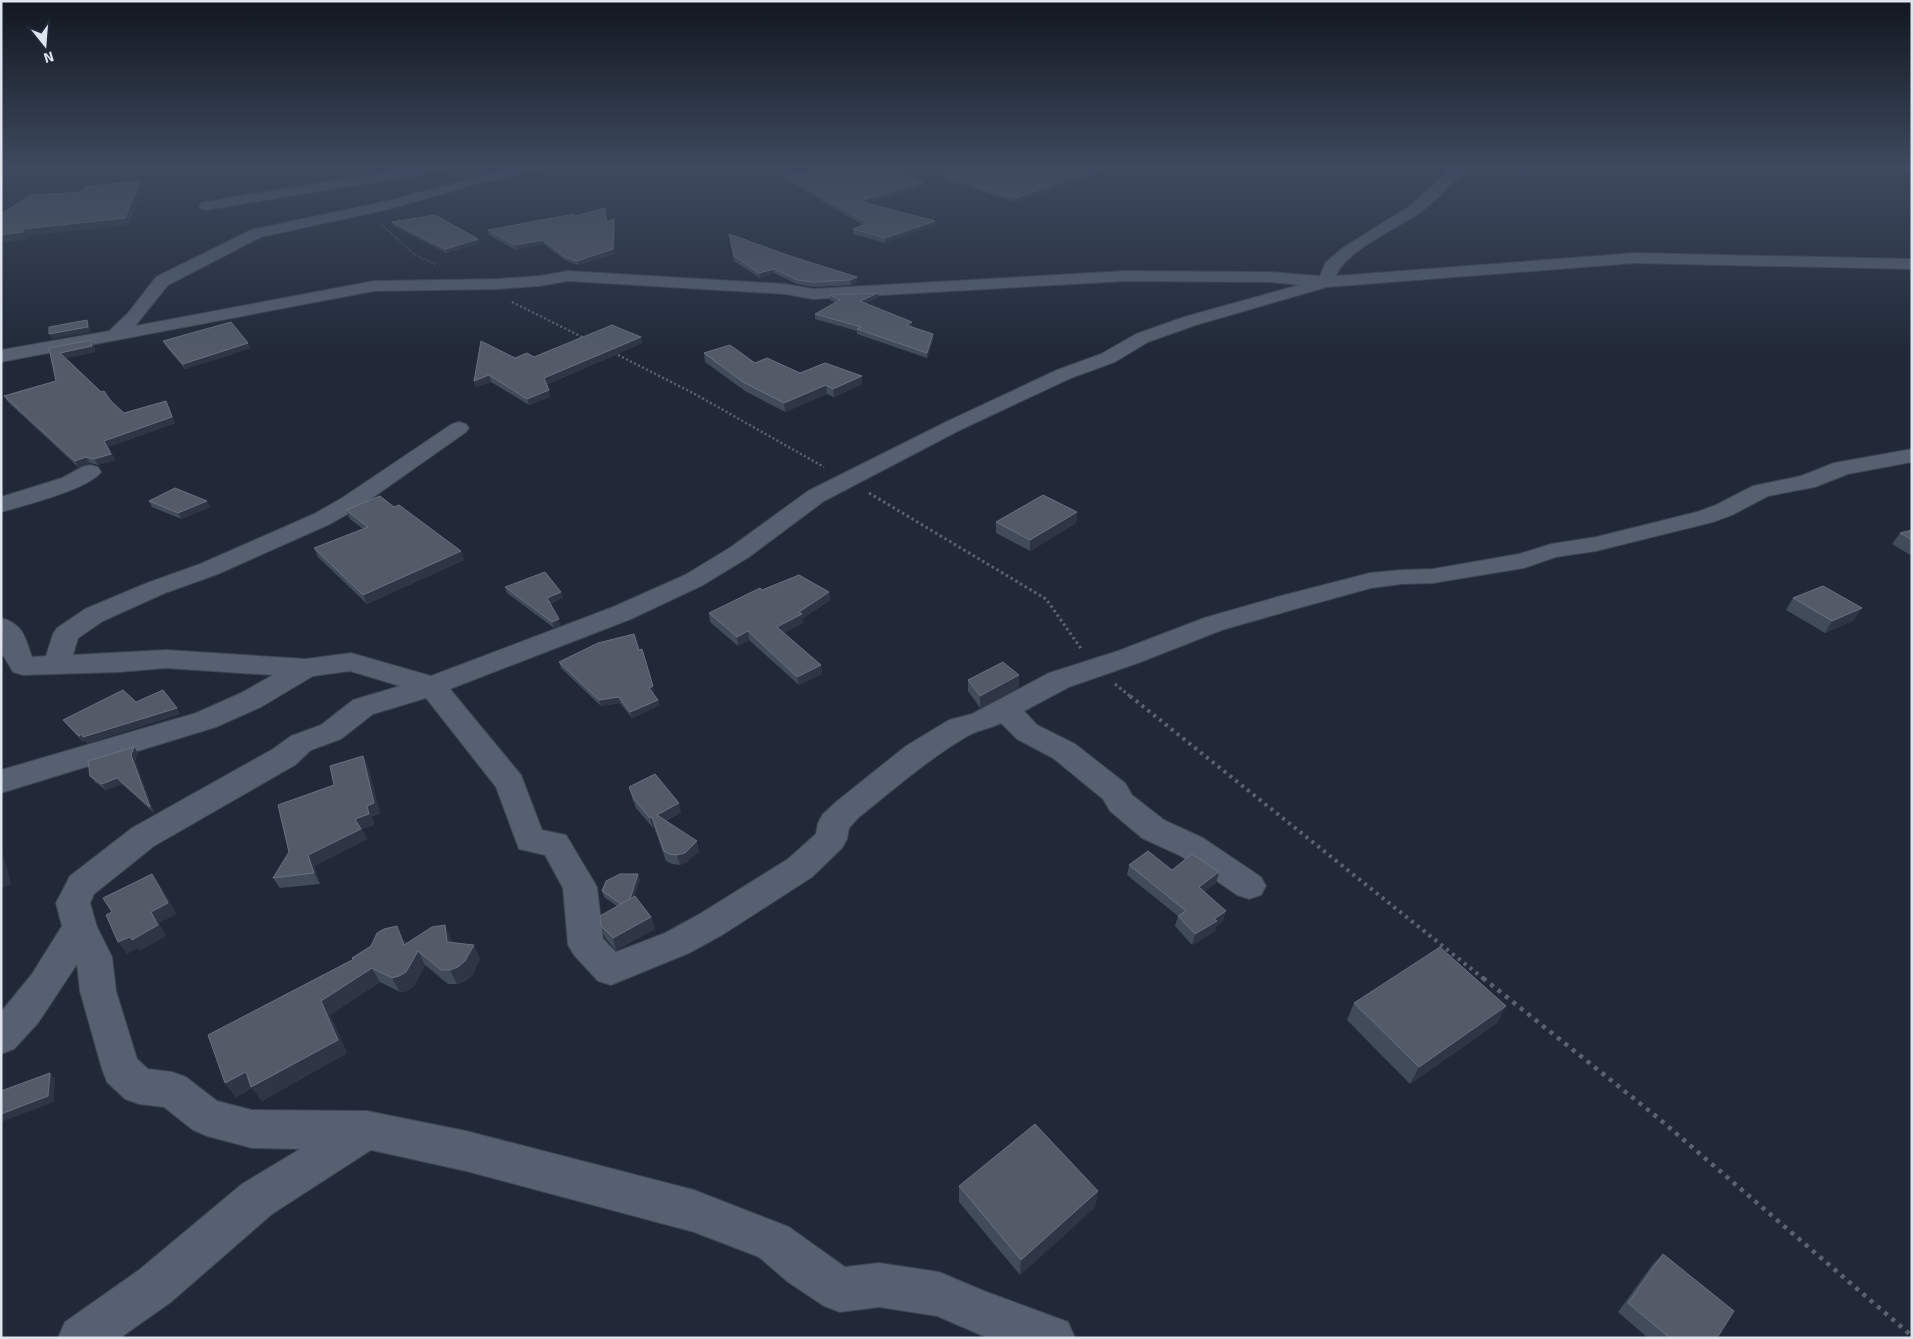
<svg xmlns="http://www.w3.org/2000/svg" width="1913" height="1339" font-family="Signika,sans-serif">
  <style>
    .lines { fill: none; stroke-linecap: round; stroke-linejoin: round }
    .minor-casing { stroke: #3e4551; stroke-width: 2 }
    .path-far4 { stroke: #5b6370; stroke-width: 2; stroke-dasharray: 1 2; stroke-linecap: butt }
    .path-far3 { stroke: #5b6370; stroke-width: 2.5; stroke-dasharray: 2 2.5; stroke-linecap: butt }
    .path-far2 { stroke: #5b6370; stroke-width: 3; stroke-dasharray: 2.5 3; stroke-linecap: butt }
    .path-far1 { stroke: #5b6370; stroke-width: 4; stroke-dasharray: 3 4.5; stroke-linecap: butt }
    .path { stroke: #5b6370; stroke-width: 4.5; stroke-dasharray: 4 5.5; stroke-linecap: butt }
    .minor { fill: #566070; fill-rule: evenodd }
    .wall { fill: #424b59 }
    .shaded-wall { fill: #2e3645 }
    .building { fill: #535b69; stroke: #69717e }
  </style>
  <rect width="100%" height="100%" fill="#212938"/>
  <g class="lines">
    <defs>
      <g id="minor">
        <path d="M414,167H450L443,171L206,210L201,209L199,206L201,203L206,202Z"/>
        <path d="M514,167H541L539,170L480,183L389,209L261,237L168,285L135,326L374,281L498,279L539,276L568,271L785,284L813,289L1125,271L1270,272L1320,276L1326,262L1344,247L1410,206L1452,167H1467C1457,180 1432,204 1419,213C1396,229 1345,251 1336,276L1635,253L1912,259V269L1635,263L1327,287L1196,325L1148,342L1115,362L1071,378L960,430L824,501L749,557L703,585L631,619L450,689L521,775L542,830L566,835L597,887L603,939L616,952L665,933L698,915L788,859L816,834L818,823L823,814L836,802L906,746L949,720L972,714L1049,673L1118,651L1204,618L1277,597L1370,573L1401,570L1433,569L1519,554L1551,544L1596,537L1697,512L1716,505L1753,486L1801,476L1834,463L1912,449V462L1848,474L1815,487L1768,496L1732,515L1713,522L1596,551L1556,557L1524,568L1433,583L1401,584L1371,588L1295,609L1222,630L1138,663L1069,687L1024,711L1037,725L1075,744L1125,783L1132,795L1164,820L1203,838L1261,877L1266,886L1261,895L1249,899L1237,895L1181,856L1142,838L1110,811L1103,799L1053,758L1017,739L1001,723C990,729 976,730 966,737C927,760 893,790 858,818L849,828L847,839L842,848L812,877L722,935L689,953L611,985L598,981L574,955L568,945L563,888L545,855L519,849L496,787L426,698L373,714L341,739L311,750L295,765L154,846L94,894L90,903L97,927L112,957L116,991L137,1059L148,1069L172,1072L186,1077L217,1101L252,1110L367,1111L466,1131L694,1190L789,1227L845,1267L879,1263L939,1272L984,1291L1068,1322L1075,1338H988L937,1316L879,1307L840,1312L824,1306L788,1282L759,1257L694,1232L466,1171L371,1150L272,1214L171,1302L120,1338H58L65,1322L139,1270L242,1184L300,1149L252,1148L207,1136L193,1130L164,1107L139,1104L125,1099L107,1082L102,1069L80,991L77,964L38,1023L14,1049L1,1054V1012L32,974L62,926L56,903L70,876L132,828L273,749L291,736L321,725L353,700L400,686L350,671L313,676L261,707L216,727L1,793V770L196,713L241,693L273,675L166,668L119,672L23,675L13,672L3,655L1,618C24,624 25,638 32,657L46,656L53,634L57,628L85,609L147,583L200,564L314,514L342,498L452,424L459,422L466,424L469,428L466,432L358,508L330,524L218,574L165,593L103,621L78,638L73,655L166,650L306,659L351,653L431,676L613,607L685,575L731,547L808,491L946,422L1057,370L1101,354L1136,334L1184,317L1299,285L1270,282L1125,281L813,299L785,294L568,281L539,286L498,289L374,291L1,362V350L109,331L128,313L156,277L251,230L387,201Z"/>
        <path d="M1902,167H1912V172Z"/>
        <path d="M90,465L98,467L101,472C89,489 23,506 1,512V497L62,478L82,467Z"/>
      </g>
    </defs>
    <use href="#minor" class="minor-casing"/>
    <g class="path-far4">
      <path d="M268,167L284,174"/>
      <path d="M382,225L415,255L437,265"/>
      <path d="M512,302L515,303"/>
    </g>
    <g class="path-far3">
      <path d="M512,302L584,338"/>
      <path d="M614,353L693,393L824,467"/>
    </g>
    <g class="path-far2">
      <path d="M869,493L1046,599L1082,650"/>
      <path d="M1115,684L1131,697"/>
    </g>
    <path class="path-far1" d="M1130,696L1484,979"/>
    <path class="path" d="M1483,978L1657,1117L1912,1336"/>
    <use href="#minor" class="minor"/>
  </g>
  <g class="wall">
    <path d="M932,167H1109L1108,171L1015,202L946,180Z"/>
    <path d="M786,176L922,183V187L866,203L935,225L885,243L853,234V229L863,225L786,180Z"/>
    <path d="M575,216L607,222L615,224L614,254L578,265L565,260L544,244L516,250L489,235L488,230Z"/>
    <path d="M392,222L478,239L480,243L447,253L394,226Z"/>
    <path d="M729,234L857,282L851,285L813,287L797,284L774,273L760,278L734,261Z"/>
    <path d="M830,295L878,298L865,303L912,327L933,334V339L927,358L857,334V331L815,319V314L836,303L830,300Z"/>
    <path d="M641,337L642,343L546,385L550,397L529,405L491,382L476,387L474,381L515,358L534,357Z"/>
    <path d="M91,340L94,346L95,352L66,358L124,413L169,407L175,423L108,447L115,460L98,465L90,463L78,467L8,402L4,396L56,381L49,348Z"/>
    <path d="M163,341L250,348L185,369L165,345Z"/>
    <path d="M704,353L755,363L800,373L862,376V384L834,397L827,394L785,412L745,391L705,362Z"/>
    <path d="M149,501L210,507L181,519L152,507Z"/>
    <path d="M394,507L461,551L464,560L367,604L318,557L314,548L363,529L350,519L346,510Z"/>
    <path d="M1077,512L1076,523L1030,551L996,533V522Z"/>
    <path d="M1912,530V556L1892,544L1900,533Z"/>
    <path d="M505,587L563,597L550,604L560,625L554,628L507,593Z"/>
    <path d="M762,590L829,592L830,600L802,619L803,623L784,633L821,665L822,674L799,685L749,640L738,646L710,622L709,613Z"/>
    <path d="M1793,598L1854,620L1825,633L1786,610Z"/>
    <path d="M639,650L654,692L653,693L660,705L632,718L620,703L601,706L561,668L559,662Z"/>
    <path d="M968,680L1019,687L980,708L968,691Z"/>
    <path d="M136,702L180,714L87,743L85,740L83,742L67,725L63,720Z"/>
    <path d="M138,753L135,761L154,813L122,784L106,790L95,782L90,776Z"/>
    <path d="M368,766L380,814L372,816L374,825L362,829L367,839L314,866L320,884L280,888L273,878Z"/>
    <path d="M629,787L681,812L666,821L699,851L687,862L680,865L672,864L666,861L654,827L653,828L636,808L632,797Z"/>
    <path d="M1129,865L1172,870L1216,883L1204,892L1223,921L1216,926L1215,931L1192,945L1175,926L1178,916L1127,875Z"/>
    <path d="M640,880L634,896L651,917L655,929L616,950L605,938L601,926L617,906L604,897L602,891Z"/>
    <path d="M451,939L452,943L480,959L472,976L465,981L457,984H448L425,965L414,986L407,991L400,992L380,982L330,1015L347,1053L262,1101L252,1088L236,1097L225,1083L353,960L352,958L404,941L406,944Z"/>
    <path d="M1354,1003L1506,1006L1497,1023L1410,1084L1347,1020Z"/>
    <path d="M959,1186L1098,1191L1095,1207L1020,1275L959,1202Z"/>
    <path d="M1663,1254L1717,1338H1648L1618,1312L1653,1264Z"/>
  </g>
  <g class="shaded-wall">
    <path d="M1107,167H1109L1108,171L1015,202V198Z"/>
    <path d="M140,181L143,187L129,225L27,236L26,239L1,243V235L23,229Z"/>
    <path d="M922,183V187L859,205V201Z"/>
    <path d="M614,219L615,224L614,254L578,265L577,261Z"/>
    <path d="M935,221V225L885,243V238Z"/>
    <path d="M478,239L480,243L447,253L446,249Z"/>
    <path d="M543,240L544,244L516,250L515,245Z"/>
    <path d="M774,269V273L760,278L759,273Z"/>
    <path d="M857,277V282L851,285L850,280Z"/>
    <path d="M878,293V298L860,305V301Z"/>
    <path d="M87,320L89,324L91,332L52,339L49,334Z"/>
    <path d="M912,322V327L906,325Z"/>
    <path d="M933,334V339L927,358V353Z"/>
    <path d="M641,337L642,343L546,385L544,378Z"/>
    <path d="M91,340L94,346L95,352L64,359L60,353Z"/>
    <path d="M248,343L250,348L219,359L185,369L183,364Z"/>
    <path d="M489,375L491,382L476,387L474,381Z"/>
    <path d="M862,376V384L834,397L833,389Z"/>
    <path d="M826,385L827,394L785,412L784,403Z"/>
    <path d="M549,390L550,397L529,405L527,399Z"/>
    <path d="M166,401L169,407L175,423L108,447L104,441Z"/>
    <path d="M111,454L115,460L98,465L94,459Z"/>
    <path d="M86,457L90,463L78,467L75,461Z"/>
    <path d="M207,501L210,507L181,519L178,513Z"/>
    <path d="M1077,512L1076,523L1030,551V540Z"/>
    <path d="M461,551L464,560L367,604L363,595Z"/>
    <path d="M561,592L563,597L549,604L547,598Z"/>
    <path d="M829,592L830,600L802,619L803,623L778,636L777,627Z"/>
    <path d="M1862,608L1854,620L1825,633L1832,621Z"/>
    <path d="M559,619L560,625L554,628L552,622Z"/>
    <path d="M748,631L749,640L738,646L737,637Z"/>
    <path d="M821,665L822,674L799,685L797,677Z"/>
    <path d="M1019,675V687L980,708V696Z"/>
    <path d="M653,686L654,692L650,694L649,688Z"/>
    <path d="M619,697L620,703L601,706L599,700Z"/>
    <path d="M658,700L660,705L632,718L630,712Z"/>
    <path d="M177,708L180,714L87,743L85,740L83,742L79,736L82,734Z"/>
    <path d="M134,747L138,753L135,761L154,813L150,807L131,755Z"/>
    <path d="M363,756L368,766L380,814L372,816L374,825L362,829L367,839L314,866L320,884L314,873L308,855L355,819L367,806Z"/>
    <path d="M117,778L122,784L106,790L102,784Z"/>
    <path d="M679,803L681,812L659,824L657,815Z"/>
    <path d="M652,817L654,827L653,828L650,818Z"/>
    <path d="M697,841L699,851L687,862L680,865L677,855Z"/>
    <path d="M1,853L4,857L11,884L1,888Z"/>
    <path d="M1219,872L1216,883L1197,898L1199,887Z"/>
    <path d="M152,874L160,885L177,914L159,923L166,936L140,951L138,948L127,954L118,942L130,937L151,912Z"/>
    <path d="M638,874L640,880L628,913L627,907Z"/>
    <path d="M1226,911L1223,921L1216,926L1215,931L1192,945L1195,934L1214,919Z"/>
    <path d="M651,917L655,929L616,950L613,938Z"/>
    <path d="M445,925L451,939L454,956L447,942Z"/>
    <path d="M397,926L404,941L412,959L404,945Z"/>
    <path d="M474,945L480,959L472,976L465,981L457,984L450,970Z"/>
    <path d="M418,951L425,965L414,986L407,991L400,992L392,978Z"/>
    <path d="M372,968L380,982L330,1015L347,1053L262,1101L252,1088L236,1097L225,1083L321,1001Z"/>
    <path d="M1506,1006L1497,1023L1410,1084L1419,1067Z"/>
    <path d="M50,1073L55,1079L54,1102L1,1122V1114Z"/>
    <path d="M1098,1191L1095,1207L1020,1275L1021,1260Z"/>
  </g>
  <g class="building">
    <path d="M829,167H893L922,183L859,201L935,221L885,238L853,229L868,223L786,176Z"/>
    <path d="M936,167H1107L1015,198L946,176Z"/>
    <path d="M140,181L125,218L23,229V232L1,235V214L31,195L82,192L85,187Z"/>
    <path d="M605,208L607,222L614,219L613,249L577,261L564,256L543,240L515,245L488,230L574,214L575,216Z"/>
    <path d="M435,215L478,239L446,249L392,222Z"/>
    <path d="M729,234L793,257L857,277L850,280L813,282L797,280L774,269L759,273L734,256Z"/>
    <path d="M878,293L860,301L912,322L906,325L933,334L927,353L857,329L861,327L815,314L840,300L830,295Z"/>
    <path d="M87,320L88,327L49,334V327Z"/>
    <path d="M231,322L248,343L183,364L163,341Z"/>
    <path d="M612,325L641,337L544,378L549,390L527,399L489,375L474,381L481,341L515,358L527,353L534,357Z"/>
    <path d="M91,340L92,346L60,353L101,392L104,391L111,401L124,413L166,401L172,417L104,441L111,454L94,459L86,457L75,461L4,396L56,381L49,348Z"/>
    <path d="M730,345L755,363L767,358L800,373L825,363L862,376L833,389L826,385L784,403L743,382L704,353Z"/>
    <path d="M175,488L207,501L178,513L149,501Z"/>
    <path d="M1043,495L1077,512L1030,540L996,522Z"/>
    <path d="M380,496L394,507L399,505L461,551L363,595L314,548L368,527L346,510Z"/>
    <path d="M1912,530V540L1900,533Z"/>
    <path d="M545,572L561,592L547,598L559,619L552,622L505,587Z"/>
    <path d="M799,575L829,592L799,612L802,614L777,627L821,665L797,677L748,631L737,637L709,613L760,588L762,590Z"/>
    <path d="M1823,586L1862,608L1832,621L1793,598Z"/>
    <path d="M634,634L639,650L642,649L653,686L649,688L658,700L630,712L619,697L599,700L559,662L598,643Z"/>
    <path d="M1003,662L1019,675L980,696L968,680Z"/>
    <path d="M123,690L136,702L163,690L177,708L83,737L82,734L79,736L63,720Z"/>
    <path d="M134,747L131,755L150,807L117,778L102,784L90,776L88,761Z"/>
    <path d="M363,756L374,803L367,806L369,814L355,819L361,829L308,855L314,873L273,878L289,852L278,805L334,785L330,766Z"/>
    <path d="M655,774L679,803L657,815L697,841L685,853L677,855L669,854L664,851L652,817L650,818L634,799L629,787Z"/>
    <path d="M1148,851L1172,870L1192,854L1219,872L1199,887L1226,911L1214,919L1217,921L1195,934L1178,916L1186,911L1129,865Z"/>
    <path d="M152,874L168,903L151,912L158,925L132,940L130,937L118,942L106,915L112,912L103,898Z"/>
    <path d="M620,874H638L630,899L621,904L602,891L606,881Z"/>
    <path d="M635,896L651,917L613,938L601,926L600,916Z"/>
    <path d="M445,925L447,942L474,945L465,961L458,967L450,970H441L418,951L406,972L399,976L392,978L372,968L321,1001L338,1040L251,1087L246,1072L225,1083L208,1035L354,959L352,958L371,946L377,933L384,929L397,926L404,945L432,927Z"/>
    <path d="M1440,947L1506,1006L1419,1067L1354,1003Z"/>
    <path d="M50,1073L48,1096L1,1114V1091Z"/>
    <path d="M1035,1124L1098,1191L1021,1260L959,1186Z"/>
    <path d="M1663,1254L1734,1311L1717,1338H1670L1628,1303Z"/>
  </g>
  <linearGradient id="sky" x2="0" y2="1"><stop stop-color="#12171f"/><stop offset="0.47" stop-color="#3d495e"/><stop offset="1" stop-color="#3d495e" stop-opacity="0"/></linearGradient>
  <rect width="1913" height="355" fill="url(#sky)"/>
  <rect width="1913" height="1339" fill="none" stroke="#dfe5ee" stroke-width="5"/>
  <g transform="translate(45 45) rotate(163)" stroke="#212938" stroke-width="4" paint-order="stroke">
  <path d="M0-4L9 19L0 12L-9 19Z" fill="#dfe5ee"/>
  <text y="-8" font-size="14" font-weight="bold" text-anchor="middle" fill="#dfe5ee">N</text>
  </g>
</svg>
